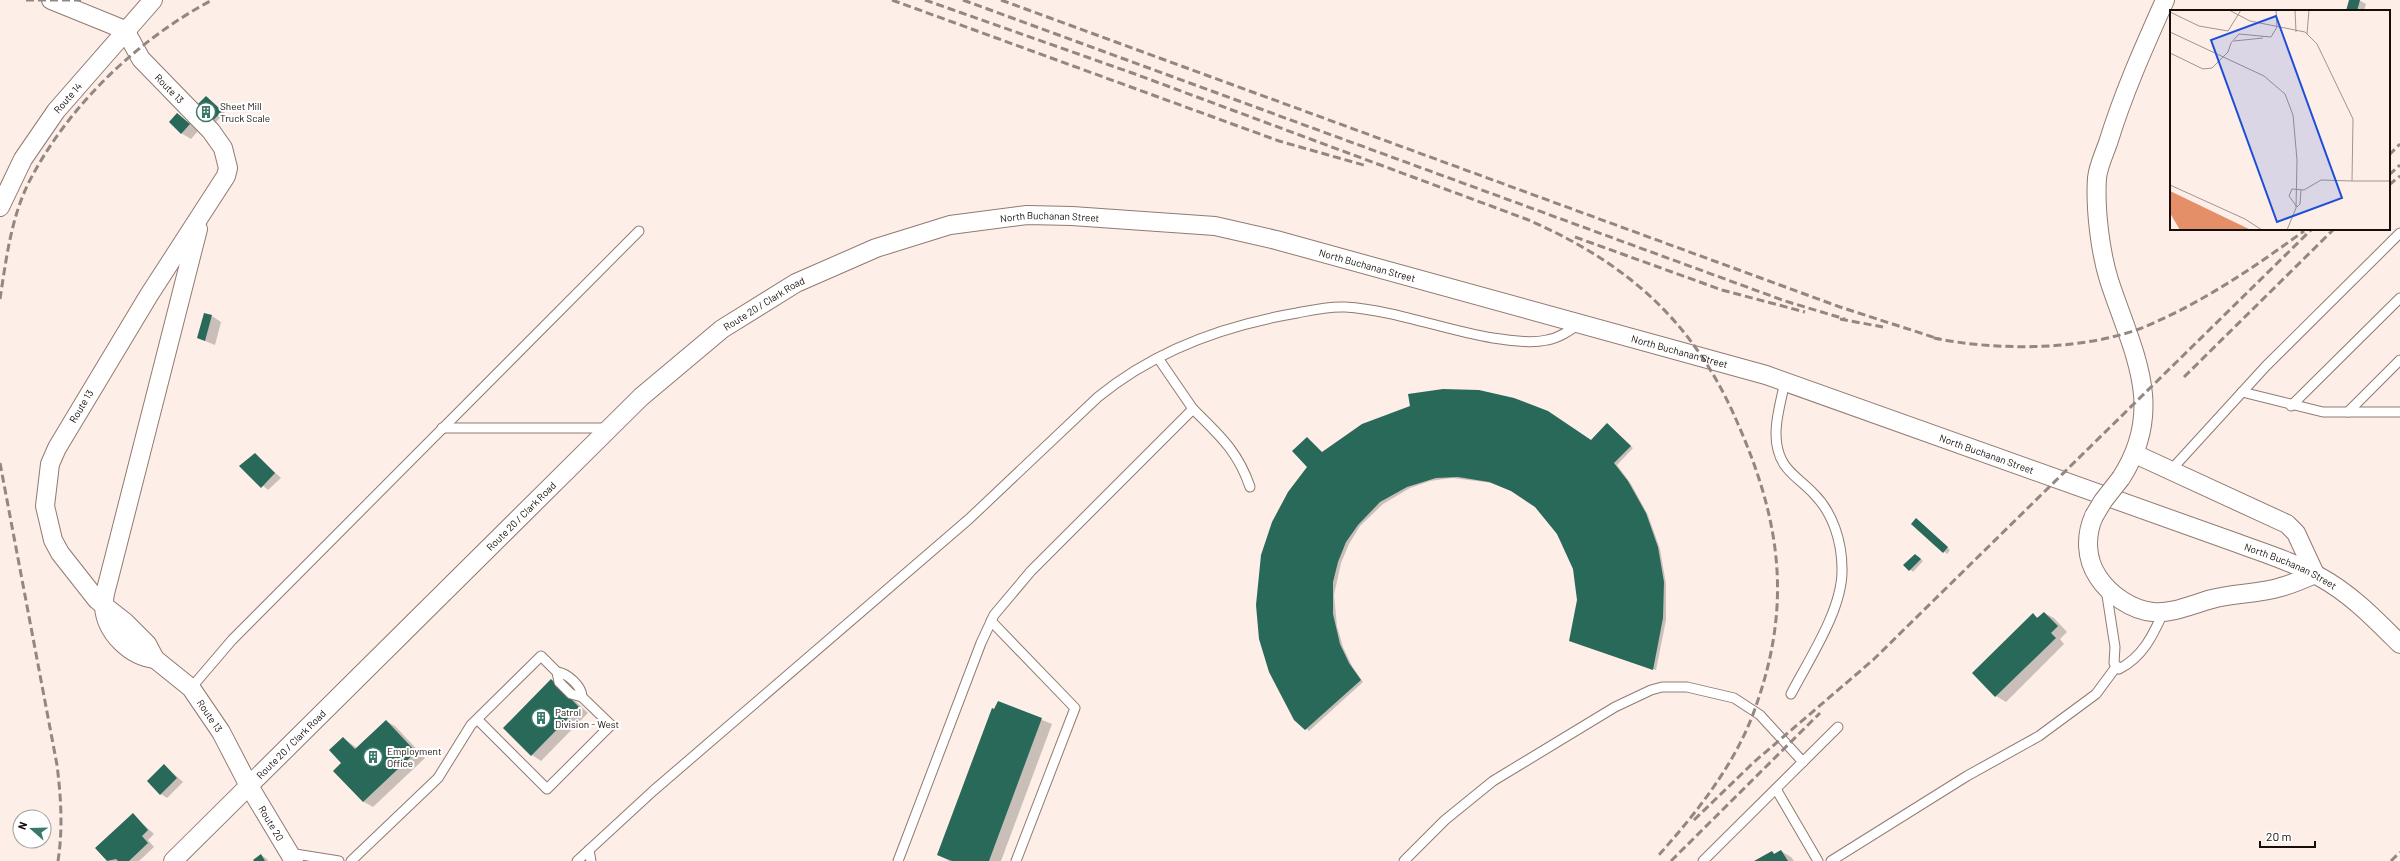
<svg xmlns="http://www.w3.org/2000/svg" width="2400" height="861" font-family="Barlow,sans-serif">
  <style>
    .shadow { fill: #0003 }
    .building { fill: #29695a }
    .lines { fill: none; stroke-linecap: round; stroke-linejoin: round }
    .lane-casing { stroke: #917a71; stroke-width: 11 }
    .street-casing { stroke: #917a71; stroke-width: 20 }
    .lane { stroke: #fff; stroke-width: 9 }
    .street { stroke: #fff; stroke-width: 18 }
    .rail { stroke: #928782; stroke-width: 3; stroke-dasharray: 8 4; stroke-linecap: butt }
    .street-bridge-casing { stroke: #917a71; stroke-width: 20; stroke-linecap: butt }
    .street-bridge { stroke: #fff; stroke-width: 18 }
    .labels { text-anchor: middle; dominant-baseline: central; stroke-width: 4; stroke-linejoin: round; paint-order: stroke }
    .street-label { font-size: 10px; fill: #160e0a; stroke: #fff }
    .poi-label { font-size: 10px; fill: #160e0a; stroke: #fff; text-anchor: start }
    .inset-road { fill: none; stroke: #a1948f; stroke-width: 1 }
    .view { fill: #1d4ed8; fill-opacity: 0.15; stroke: #1d4ed8; stroke-width: 2 }
    .inset-edge { fill: none; stroke: #160e0a; stroke-width: 2 }
  </style>
  <rect width="100%" height="100%" fill="#fdeee8"/>
  <g class="shadow">
    <path d="M2350,0H2359L2366,4L2364,11H2347Z"/>
    <path d="M207,97L225,113L209,129Z"/>
    <path d="M177,114L199,130L191,139L181,133Z"/>
    <path d="M212,316L221,322L215,345L198,338Z"/>
    <path d="M1608,424L1633,448L1617,465L1631,484L1648,515L1660,549L1666,584V620L1656,670L1573,642L1578,600L1576,579L1571,559L1550,522L1536,506L1520,495L1493,483L1452,478L1430,481L1410,488L1383,504L1360,526L1349,544L1341,563L1334,595L1337,626L1343,647L1352,666L1363,682L1309,731L1295,719L1309,467L1307,438L1322,453L1592,441Z"/>
    <path d="M255,454L281,478L268,490L240,466Z"/>
    <path d="M1919,521L1950,550L1947,554L1913,523Z"/>
    <path d="M1918,556L1923,561L1913,572L1905,565Z"/>
    <path d="M2044,613L2054,618L2067,632L2060,639L2064,644L2006,702L1996,696L2033,615L2039,618Z"/>
    <path d="M551,680L560,686L588,713L541,761L532,755L504,728Z"/>
    <path d="M998,702L1052,724L1001,861H949L938,855Z"/>
    <path d="M386,721L395,726L425,758L373,807L364,802L334,771L342,763L343,738L357,748Z"/>
    <path d="M164,765L183,782L167,798L161,794Z"/>
    <path d="M133,815L154,834L148,840L154,847L139,861H108L97,849Z"/>
    <path d="M1781,851L1791,857L1794,861H1756L1772,852L1775,854Z"/>
    <path d="M261,855L267,859L268,861H255Z"/>
  </g>
  <g class="building">
    <path d="M2349,0H2360L2357,11H2346Z"/>
    <path d="M206,96L222,111L206,128L190,112Z"/>
    <path d="M177,113L190,124L181,134L169,122Z"/>
    <path d="M204,313L212,315L205,341L197,338Z"/>
    <path d="M1443,389L1479,390L1514,398L1548,411L1591,440L1607,423L1631,446L1614,463L1628,481L1646,513L1658,547L1664,582L1663,618L1653,670L1569,641L1577,600L1573,569L1557,534L1535,507L1511,491L1489,482L1458,477L1436,478L1407,487L1380,502L1358,525L1346,542L1338,562L1333,582V614L1340,644L1349,663L1361,680L1305,730L1294,720L1269,672L1259,639L1256,605L1261,555L1272,522L1288,492L1307,467L1292,451L1307,437L1322,452L1362,424L1410,406L1408,394Z"/>
    <path d="M255,453L275,473L261,488L239,466Z"/>
    <path d="M1916,518L1948,547L1943,553L1911,524Z"/>
    <path d="M1915,554L1921,559L1909,571L1903,565Z"/>
    <path d="M2044,612L2058,626L2051,633L2056,638L1995,697L1972,673L2033,613L2037,618Z"/>
    <path d="M551,679L579,707L531,756L503,728Z"/>
    <path d="M998,701L1042,718L989,861H952L937,855L992,708L994,709Z"/>
    <path d="M386,720L416,752L363,802L333,771L341,763L329,750L343,737L355,749Z"/>
    <path d="M164,764L177,778L160,795L147,781Z"/>
    <path d="M133,813L148,830L142,836L148,843L129,861H118L116,859L107,861L95,848Z"/>
    <path d="M1781,850L1788,861H1754L1772,851L1774,854Z"/>
    <path d="M261,854L265,861H254L253,860Z"/>
  </g>
  <g class="lines">
    <defs>
      <g id="lane">
        <path d="M1785,381C1781,402 1772,429 1778,450C1783,471 1800,479 1814,494C1833,513 1842,542 1842,569C1843,609 1809,659 1791,694"/>
        <path d="M2242,392L2323,412H2400"/>
        <path d="M2291,406L2400,298"/>
        <path d="M1193,409C1219,435 1238,451 1250,487"/>
        <path d="M2348,412L2400,360"/>
        <path d="M442,428H609"/>
        <path d="M2171,470L2266,366L2400,233"/>
        <path d="M2106,589L2115,647L2114,663L2119,669C2143,657 2153,635 2164,611"/>
        <path d="M991,621L1075,708L1016,861"/>
        <path d="M557,672C567,673 582,686 582,697"/>
        <path d="M191,688L232,640L639,231"/>
        <path d="M1776,789L1818,861"/>
        <path d="M589,850L591,861"/>
        <path d="M289,853L339,861"/>
        <path d="M351,861L438,778L471,725L541,656L557,672L559,682L571,694L582,697L611,725L547,789L477,719"/>
        <path d="M577,861L653,791L969,519L1098,397C1154,351 1226,325 1297,313C1312,310 1329,306 1345,307C1394,310 1444,330 1493,338C1510,340 1529,344 1547,340C1559,338 1569,331 1579,324"/>
        <path d="M898,861L981,643L994,615L1031,571L1193,409L1158,358"/>
        <path d="M1404,861L1445,820L1493,781L1615,707L1651,690L1662,687H1687L1734,698L1760,715L1803,762"/>
        <path d="M1703,861L1838,727"/>
        <path d="M1831,861L1967,776L2039,736L2096,694L2116,667"/>
      </g>
      <g id="street">
        <path id="s1" d="M51,0L125,30L141,59L211,131L223,148L228,168L226,176L149,295L57,448L50,464L45,506L53,540L60,553L97,600L125,622L147,644L155,659L191,688L221,732L249,786L294,861"/>
        <path id="s2" d="M0,207L23,159L56,111L153,0"/>
        <path d="M2121,478C2167,407 2132,351 2109,280C2100,251 2095,208 2097,178C2098,167 2104,154 2108,143C2123,94 2144,47 2165,0"/>
        <path d="M2094,516C2085,536 2086,559 2098,577C2109,594 2131,610 2153,612C2172,614 2193,604 2212,599C2234,593 2259,594 2281,587C2292,584 2304,579 2315,574L2296,533L2287,524L2135,454"/>
        <path d="M155,659C130,656 106,633 104,607C103,599 106,589 108,582L198,229"/>
        <path id="s3" d="M173,861L641,397L722,329L796,283L876,248L950,225L1027,215L1072,216L1215,226L1276,240L1766,375L2237,543C2264,553 2294,562 2320,577C2351,594 2375,619 2400,644"/>
      </g>
    </defs>
    <use href="#lane" class="lane-casing"/>
    <use href="#street" class="street-casing"/>
    <use href="#lane" class="lane"/>
    <use href="#street" class="street"/>
    <g class="rail">
      <path d="M26,0H81"/>
      <path d="M892,0L1279,141L1367,166"/>
      <path d="M925,0L1135,74L1526,219C1568,237 1607,259 1642,289C1685,326 1716,372 1738,424C1780,520 1792,602 1757,703C1738,761 1698,811 1658,856"/>
      <path d="M963,0L1785,301L1845,319"/>
      <path d="M1001,0L1840,307L1939,339"/>
      <path d="M2389,155L2400,144"/>
      <path d="M2389,175L2400,165"/>
      <path d="M2389,185L2400,176"/>
      <path d="M1575,237L1722,290L1805,312"/>
      <path d="M0,299C6,260 11,218 29,182C68,106 137,40 212,0"/>
      <path d="M1840,319L1883,327"/>
      <path d="M1934,338C1996,351 2084,351 2144,327C2202,303 2253,268 2304,231"/>
      <path d="M2184,377L2334,229"/>
      <path d="M0,463L57,765C61,797 63,829 58,861"/>
      <path d="M1694,820L1754,762L1873,660L2312,229"/>
      <path d="M1671,861L1820,713"/>
      <path d="M2391,861L2400,852"/>
    </g>
    <defs>
      <path id="street-bridge" d="M2094,516L2103,501L2121,478"/>
    </defs>
    <use href="#street-bridge" class="street-bridge-casing"/>
    <use href="#street-bridge" class="street-bridge"/>
  </g>
  <defs>
    <symbol id="building-ring" viewBox="-11 -11 22 22"><circle r="9.5" fill="#fff" stroke="#387969" stroke-width="1.5"/><path d="M-4-6H4V6H1V3H-1V6H-4ZM-2.5-4.3h1.7v1.8h-1.7ZM.8-4.3h1.7v1.8H.8ZM-2.5-1h1.7V.8h-1.7ZM.8-1h1.7V.8H.8Z" fill="#387969"/></symbol>
  </defs>
  <g fill-rule="evenodd">
    <use href="#building-ring" x="195" y="101" width="22" height="22"/>
    <use href="#building-ring" x="530" y="707" width="22" height="22"/>
    <use href="#building-ring" x="362" y="746" width="22" height="22"/>
  </g>
  <g class="labels">
    <g class="street-label">
      <text stroke="none"><textPath href="#s1" startOffset="154">Route 13</textPath></text>
      <text stroke="none"><textPath href="#s2" startOffset="129">Route 14</textPath></text>
      <text stroke="none"><textPath href="#s3" startOffset="1117">North Buchanan Street</textPath></text>
      <text stroke="none"><textPath href="#s3" startOffset="1440">North Buchanan Street</textPath></text>
      <text stroke="none"><textPath href="#s3" startOffset="814">Route 20 / Clark Road</textPath></text>
      <text stroke="none"><textPath href="#s3" startOffset="1764">North Buchanan Street</textPath></text>
      <text transform="translate(81 406) rotate(-59)">Route 13</text>
      <text stroke="none"><textPath href="#s3" startOffset="2088">North Buchanan Street</textPath></text>
      <text stroke="none"><textPath href="#s3" startOffset="490">Route 20 / Clark Road</textPath></text>
      <text stroke="none"><textPath href="#s3" startOffset="2412">North Buchanan Street</textPath></text>
      <text stroke="none"><textPath href="#s1" startOffset="916">Route 13</textPath></text>
      <text stroke="none"><textPath href="#s3" startOffset="166">Route 20 / Clark Road</textPath></text>
      <text stroke="none"><textPath href="#s1" startOffset="1040">Route 20</textPath></text>
    </g>
    <g class="poi-label">
      <text x="220" y="106">Sheet Mill<tspan x="220" dy="12">Truck Scale</tspan></text>
      <text x="555" y="712">Patrol<tspan x="555" dy="12">Division - West</tspan></text>
      <text x="387" y="751">Employment<tspan x="387" dy="12">Office</tspan></text>
    </g>
  </g>
  <g transform="translate(2170 10)">
    <rect width="220" height="220" fill="#fdeee8"/>
    <path d="M0,181L81,220H10L0,203Z" fill="#e58f68"/>
    <path class="inset-road" d="M59,0L80,11L135,22L147,34L183,109L182,171H220M125,0L126,22M0,2L29,16L58,21L71,0M0,22L94,66L115,84L123,105L127,150L126,198L117,220M137,24L139,0M64,31L93,28M0,43L33,59L42,58L58,42L61,33L69,24L101,27L107,17L106,0M0,175L75,209L92,220M131,180L130,194L127,197L119,186L122,179L134,180L151,170L182,171"/>
    <path class="view" d="M106,6L172,188L107,212L41,30Z"/>
    <rect width="220" height="220" class="inset-edge"/>
  </g>
  <g transform="translate(32 829) rotate(290)"><circle r="19" fill="#ffffff" stroke="#a29f9d"/>
  <path d="M0-3L7 15L0 10L-7 15Z" fill="#387969"/>
  <text y="-6" font-size="11" font-weight="bold" text-anchor="middle" fill="#160e0a">N</text>
  </g>
  <path d="M2260 841v6h55v-6" fill="none" stroke="#160e0a" stroke-width="2"/>
  <text x="2266" y="841" font-size="12" fill="#160e0a" stroke="#ffffff" stroke-width="3" paint-order="stroke">20 m</text>
</svg>
